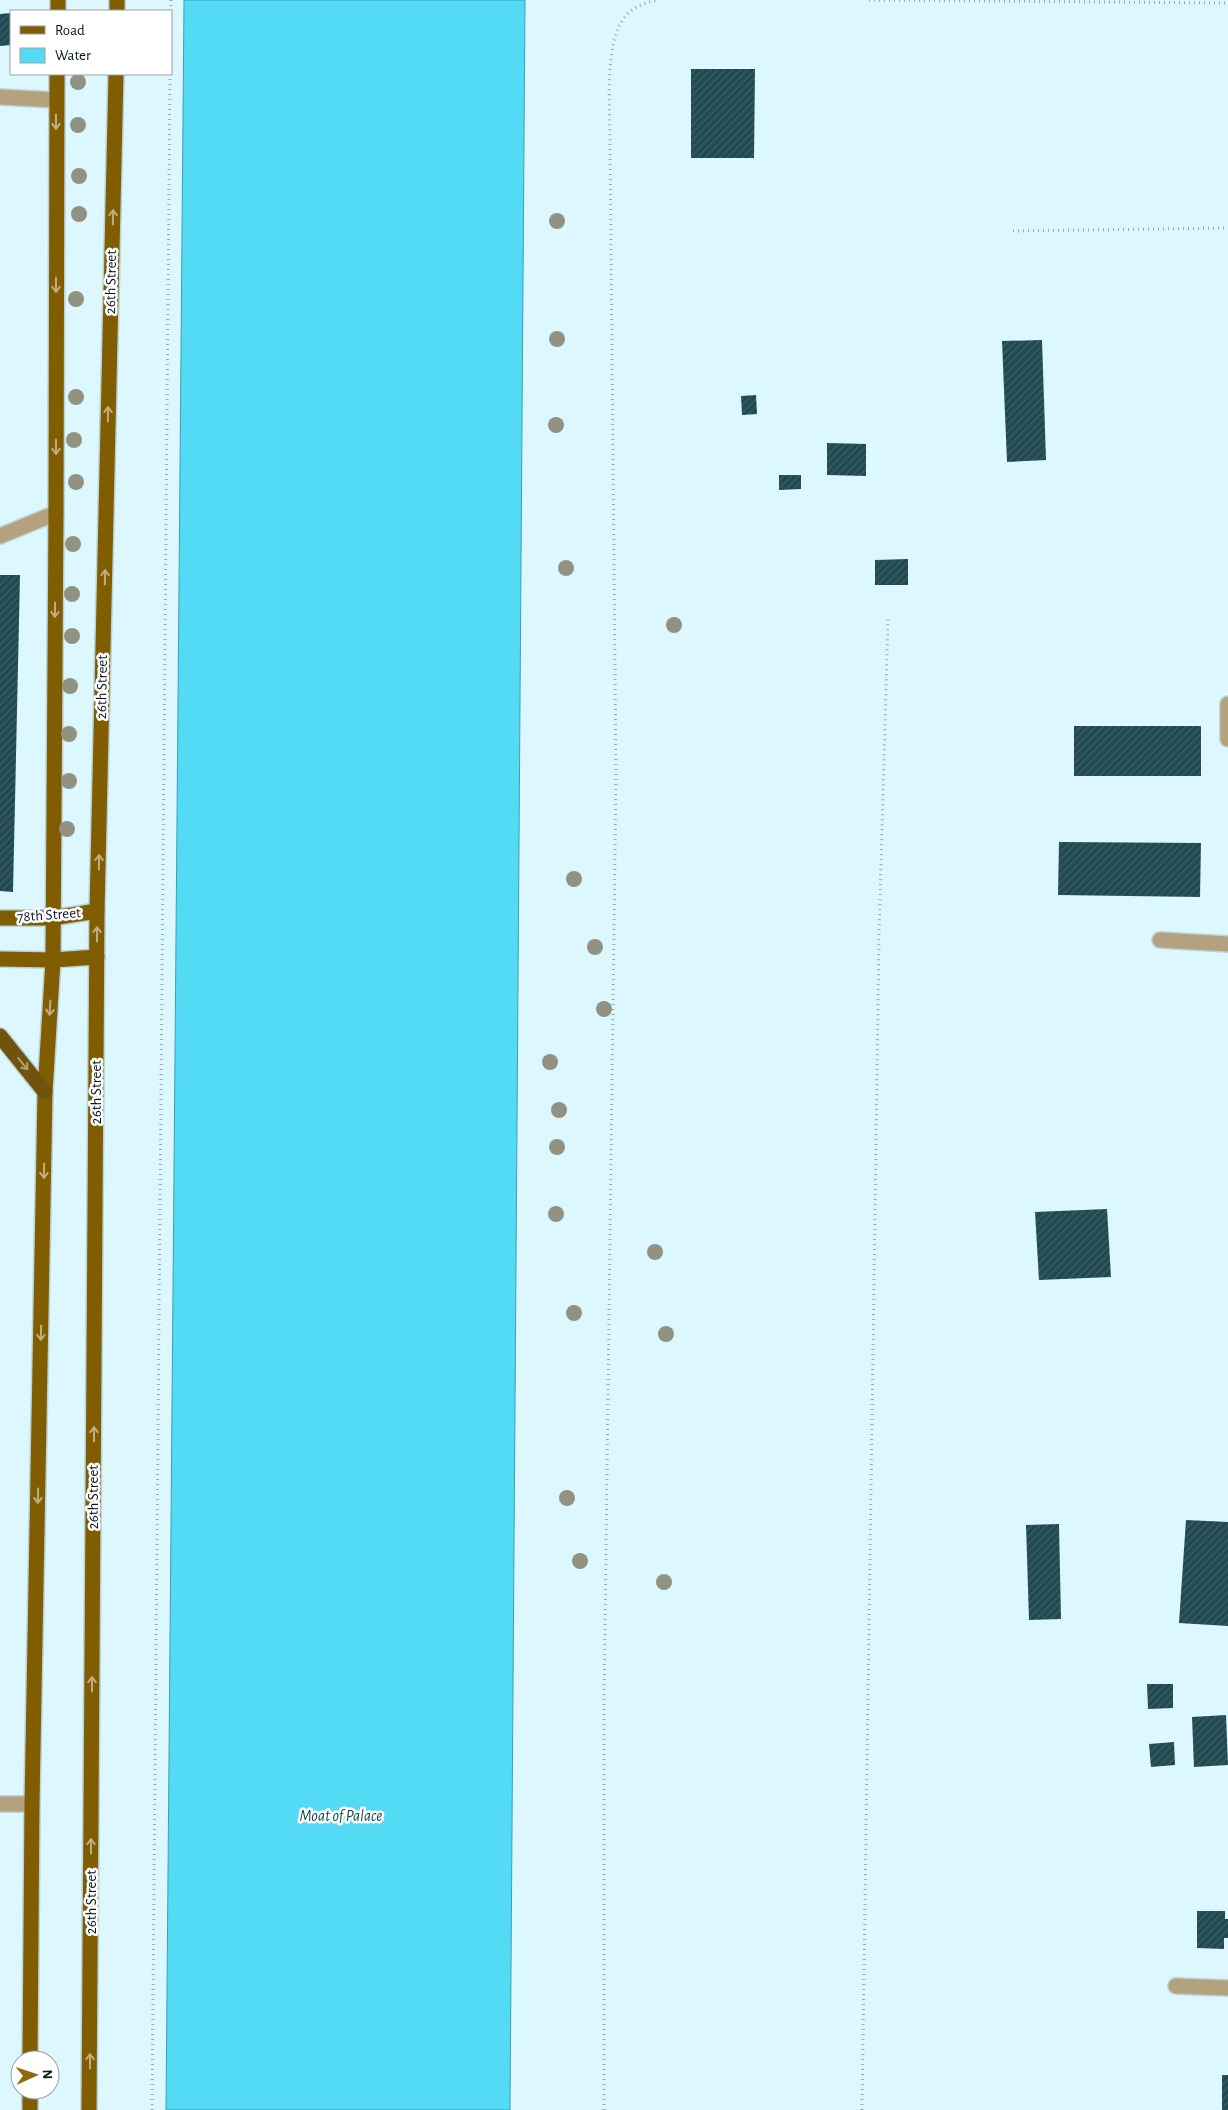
<svg xmlns="http://www.w3.org/2000/svg" width="1228" height="2110" font-family="'Alegreya Sans',sans-serif">
  <style>
    .water { fill: #53daf5; stroke: #3ca0b4 }
    .building { fill: url(#building-hatch) }
    .lines { fill: none; stroke-linecap: round; stroke-linejoin: round }
    .minor-casing { stroke: #bad3da; stroke-width: 18 }
    .tertiary-casing { stroke: #bad3da; stroke-width: 18 }
    .primary-casing { stroke: #bad3da; stroke-width: 18 }
    .trunk-casing { stroke: #bad3da; stroke-width: 18 }
    .path { stroke: #93aab0; stroke-width: 3; stroke-dasharray: 1 4; stroke-linecap: butt }
    .minor { stroke: #b4a17d; stroke-width: 15 }
    .tertiary { stroke: #b4a17d; stroke-width: 15 }
    .primary { stroke: #805d01; stroke-width: 15 }
    .trunk { stroke: #70530c; stroke-width: 15 }
    .tree { fill: #919281 }
    .oneway { stroke: #c0ae80 }
    .oneway2 { stroke: #b0a079 }
    .labels { text-anchor: middle; dominant-baseline: central; stroke-width: 5; stroke-linejoin: round; paint-order: stroke }
    .street-label { font-size: 15px; fill: #06171b; stroke: #fff }
    .water-label { font-size: 16px; font-style: italic; fill: #094752; stroke: #fff }
  </style>
  <defs>
    <pattern id="building-hatch" width="6" height="6" patternUnits="userSpaceOnUse" patternTransform="scale(1.25)"><rect width="6" height="6" fill="#204952"/><path d="M-1 1l2-2M0 6l6-6M5 7l2-2" fill="none" stroke="#3e5f67"/></pattern>
  </defs>
  <rect width="100%" height="100%" fill="#dcf7fe"/>
  <path class="water" d="M184,0H525L510,2110H166Z"/>
  <g class="building">
    <path d="M11,13V45L0,46V14Z"/>
    <path d="M691,69H755L754,158H691Z"/>
    <path d="M1042,340L1046,460L1007,462L1002,341Z"/>
    <path d="M756,395L757,414L742,415L741,396Z"/>
    <path d="M827,443L866,444V476L827,475Z"/>
    <path d="M779,475H801V489L779,490Z"/>
    <path d="M908,559V585H875V560Z"/>
    <path d="M0,575H20L13,892L0,891Z"/>
    <rect x="1074" y="726" width="127" height="50"/>
    <path d="M1059,842L1201,843L1200,897L1058,895Z"/>
    <path d="M1107,1209L1111,1277L1039,1280L1035,1212Z"/>
    <path d="M1186,1520L1228,1522V1626L1179,1623Z"/>
    <path d="M1059,1524L1061,1619L1029,1620L1026,1525Z"/>
    <path d="M1147,1684H1173V1708L1148,1709Z"/>
    <path d="M1226,1715L1228,1765L1194,1767L1192,1717Z"/>
    <path d="M1174,1742L1175,1765L1151,1767L1149,1744Z"/>
    <path d="M1197,1911H1225V1919H1228V1938H1224V1949L1197,1948Z"/>
    <rect x="1222" y="2075" width="6" height="35"/>
  </g>
  <g class="lines">
    <defs>
      <g id="minor">
        <path d="M0,97L56,100"/>
        <path d="M0,536L56,513"/>
        <path d="M1228,704V739"/>
        <path d="M1160,940L1228,944"/>
        <path d="M1176,1986L1228,1988"/>
      </g>
      <path id="tertiary" d="M0,1804H32"/>
      <g id="primary">
        <path d="M58,11V0"/>
        <path d="M117,11V0"/>
        <path d="M0,918H52L97,911"/>
        <path d="M0,959L53,960L97,957"/>
        <path d="M30,2060L32,1804L45,1092L53,960L56,513L57,74"/>
        <path d="M30,2110V2090"/>
        <path d="M89,2110L97,911L116,74"/>
      </g>
      <path id="trunk" d="M0,1036L45,1092"/>
    </defs>
    <use href="#minor" class="minor-casing"/>
    <use href="#tertiary" class="tertiary-casing"/>
    <use href="#primary" class="primary-casing"/>
    <use href="#trunk" class="trunk-casing"/>
    <g class="path">
      <path d="M869,0L1228,3"/>
      <path d="M171,11V0"/>
      <path d="M1013,231L1228,228"/>
      <path d="M152,2110L170,74"/>
      <path d="M604,2110V1704L616,775L610,141C610,109 604,41 625,17C632,7 647,2 658,0"/>
      <path d="M862,2110L879,936L888,618"/>
    </g>
    <use href="#minor" class="minor"/>
    <use href="#tertiary" class="tertiary"/>
    <use href="#primary" class="primary"/>
    <use href="#trunk" class="trunk"/>
  </g>
  <g class="tree">
    <circle cx="78" cy="82" r="8"/>
    <circle cx="78" cy="125" r="8"/>
    <circle cx="79" cy="176" r="8"/>
    <circle cx="79" cy="214" r="8"/>
    <circle cx="557" cy="221" r="8"/>
    <circle cx="76" cy="299" r="8"/>
    <circle cx="557" cy="339" r="8"/>
    <circle cx="76" cy="397" r="8"/>
    <circle cx="556" cy="425" r="8"/>
    <circle cx="74" cy="440" r="8"/>
    <circle cx="76" cy="482" r="8"/>
    <circle cx="73" cy="544" r="8"/>
    <circle cx="566" cy="568" r="8"/>
    <circle cx="72" cy="594" r="8"/>
    <circle cx="674" cy="625" r="8"/>
    <circle cx="72" cy="636" r="8"/>
    <circle cx="70" cy="686" r="8"/>
    <circle cx="69" cy="734" r="8"/>
    <circle cx="69" cy="781" r="8"/>
    <circle cx="67" cy="829" r="8"/>
    <circle cx="574" cy="879" r="8"/>
    <circle cx="595" cy="947" r="8"/>
    <circle cx="604" cy="1009" r="8"/>
    <circle cx="550" cy="1062" r="8"/>
    <circle cx="559" cy="1110" r="8"/>
    <circle cx="557" cy="1147" r="8"/>
    <circle cx="556" cy="1214" r="8"/>
    <circle cx="655" cy="1252" r="8"/>
    <circle cx="574" cy="1313" r="8"/>
    <circle cx="666" cy="1334" r="8"/>
    <circle cx="567" cy="1498" r="8"/>
    <circle cx="580" cy="1561" r="8"/>
    <circle cx="664" cy="1582" r="8"/>
  </g>
  <defs><path id="oneway-shaft" d="M-6 0H5M1.5-3L5.5 0L1.5 3" fill="none" stroke-width="1.6" stroke-linecap="round" stroke-linejoin="round" transform="scale(1.25)"/></defs>
  <g class="oneway">
    <use href="#oneway-shaft" transform="translate(56 122) rotate(90)"/>
    <use href="#oneway-shaft" transform="translate(113 217) rotate(-89)"/>
    <use href="#oneway-shaft" transform="translate(56 285) rotate(90)"/>
    <use href="#oneway-shaft" transform="translate(108 414) rotate(-89)"/>
    <use href="#oneway-shaft" transform="translate(56 447) rotate(90)"/>
    <use href="#oneway-shaft" transform="translate(105 577) rotate(-89)"/>
    <use href="#oneway-shaft" transform="translate(55 610) rotate(91)"/>
    <use href="#oneway-shaft" transform="translate(99 862) rotate(-89)"/>
    <use href="#oneway-shaft" transform="translate(97 934) rotate(-90)"/>
    <use href="#oneway-shaft" transform="translate(50 1008) rotate(93)"/>
    <use href="#oneway-shaft" transform="translate(44 1171) rotate(91)"/>
    <use href="#oneway-shaft" transform="translate(41 1333) rotate(91)"/>
    <use href="#oneway-shaft" transform="translate(94 1434) rotate(-90)"/>
    <use href="#oneway-shaft" transform="translate(38 1496) rotate(91)"/>
    <use href="#oneway-shaft" transform="translate(92 1684) rotate(-90)"/>
    <use href="#oneway-shaft" transform="translate(91 1846) rotate(-90)"/>
    <use href="#oneway-shaft" transform="translate(90 2061) rotate(-90)"/>
  </g>
  <use class="oneway2" href="#oneway-shaft" transform="translate(23 1064) rotate(51)"/>
  <g class="labels">
    <g class="street-label">
      <text transform="translate(111 282) rotate(-89)">26th Street</text>
      <text transform="translate(102 687) rotate(-89)">26th Street</text>
      <text transform="translate(49 915) rotate(-4)">78th Street</text>
      <text transform="translate(96 1092) rotate(-90)">26th Street</text>
      <text transform="translate(93 1497) rotate(-90)">26th Street</text>
      <text transform="translate(91 1902) rotate(-90)">26th Street</text>
    </g>
    <g class="water-label">
      <text x="341" y="1816">Moat of Palace</text>
    </g>
  </g>
  <rect x="10" y="10" width="162" height="65" fill="#ffffff" stroke="#9ba2a4"/>
  <rect x="20" y="26" width="25" height="8" fill="#805d01" stroke="#9ba2a4"/>
  <text x="55" y="35" font-size="15" fill="#06171b">Road</text>
  <rect x="20" y="48" width="25" height="15" fill="#53daf5" stroke="#9ba2a4"/>
  <text x="55" y="60" font-size="15" fill="#06171b">Water</text>
  <g transform="translate(35 2075) rotate(87)"><circle r="24" fill="#ffffff" stroke="#9ba2a4"/>
  <path d="M0-4L9 19L0 12L-9 19Z" fill="#8e690d"/>
  <text y="-8" font-size="14" font-weight="bold" text-anchor="middle" fill="#06171b">N</text>
  </g>
</svg>
